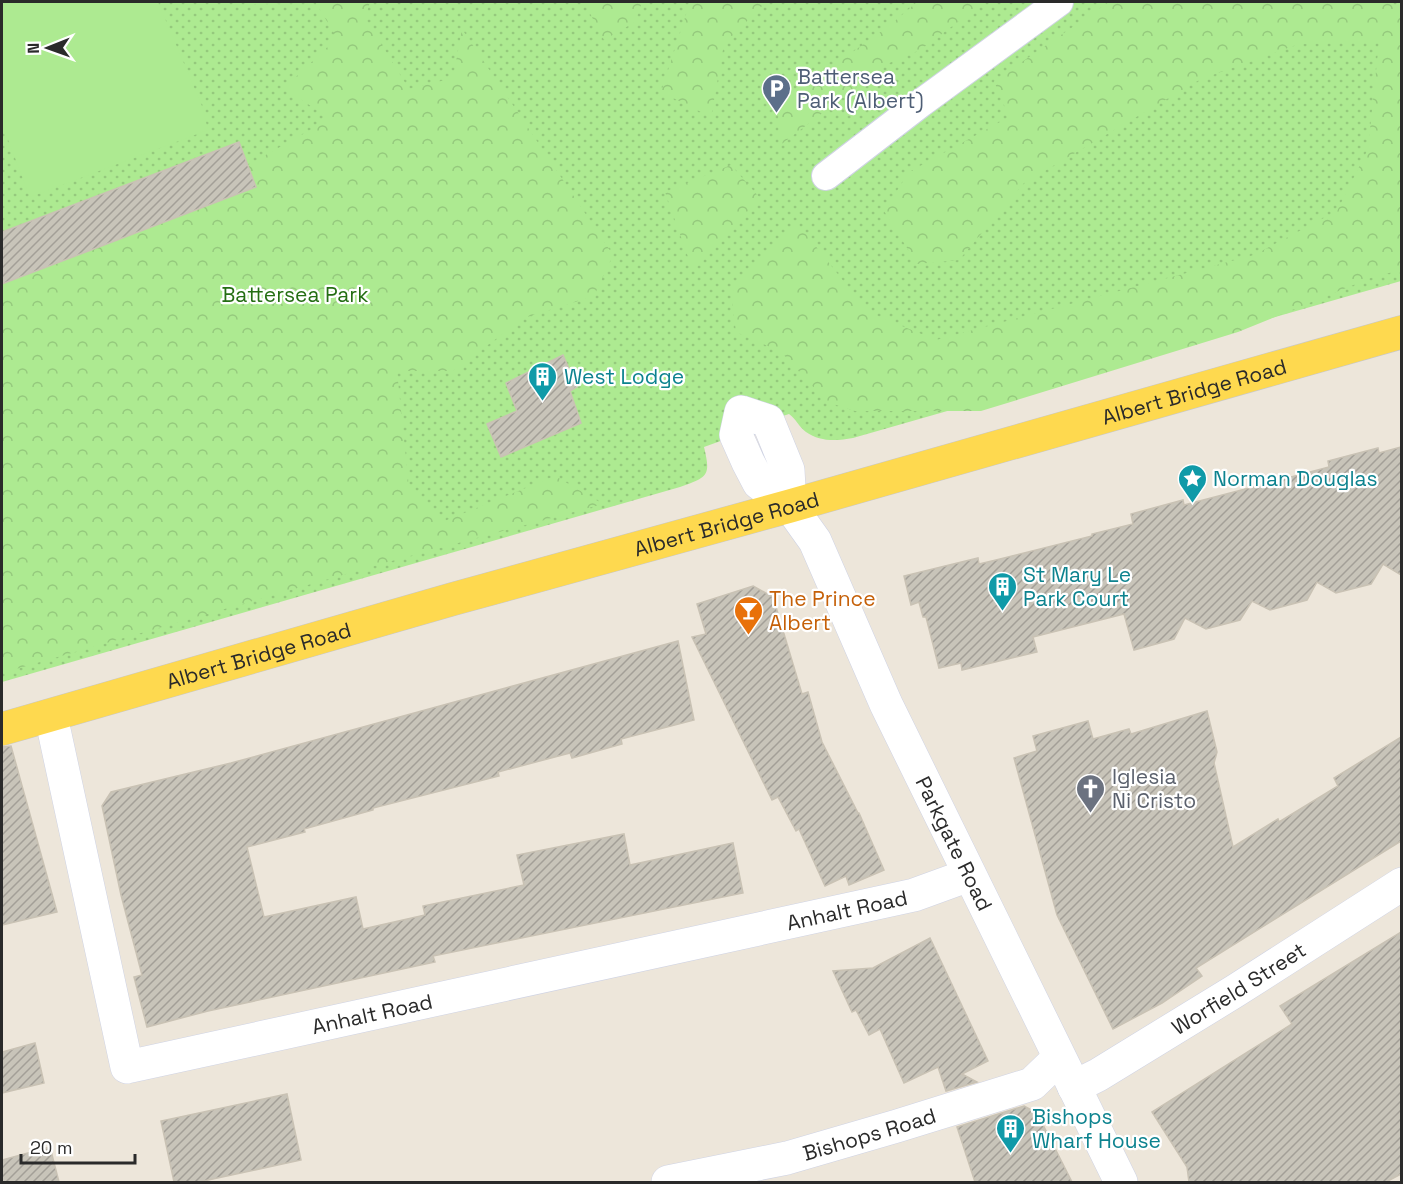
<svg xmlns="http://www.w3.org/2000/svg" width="1403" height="1184" font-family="'Space Grotesk',sans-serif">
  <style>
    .grass { fill: url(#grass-dots) }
    .forest { fill: url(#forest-crowns) }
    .garden { fill: #adea91 }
    .building { fill: url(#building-hatch); stroke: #c9c2b4; stroke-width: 1.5 }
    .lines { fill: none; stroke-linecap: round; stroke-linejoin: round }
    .pedestrian-casing { stroke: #cfd3e4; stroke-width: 30 }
    .minor-casing { stroke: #cfd3e4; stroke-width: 34 }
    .tertiary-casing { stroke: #cfd3e4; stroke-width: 34 }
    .primary-casing { stroke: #c8c8c8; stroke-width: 34 }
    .pedestrian { stroke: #fff; stroke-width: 28 }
    .minor { stroke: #fff; stroke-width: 33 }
    .tertiary { stroke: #fff; stroke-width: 33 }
    .primary { stroke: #fed94f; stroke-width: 33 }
    .labels { text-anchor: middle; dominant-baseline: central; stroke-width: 4.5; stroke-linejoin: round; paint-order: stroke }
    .service-label { font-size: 21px; fill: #4e5e75; stroke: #fff; text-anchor: start }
    .park-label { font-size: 21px; fill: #246e13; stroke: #fff }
    .culture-label { font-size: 21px; fill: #0d838f; stroke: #fff; text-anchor: start }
    .street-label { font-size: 21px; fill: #2a2a2a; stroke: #fff }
    .food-label { font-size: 21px; fill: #c56008; stroke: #fff; text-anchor: start }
    .worship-label { font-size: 21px; fill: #5b616d; stroke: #fff; text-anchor: start }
  </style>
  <defs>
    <pattern id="grass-dots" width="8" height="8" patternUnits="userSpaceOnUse" patternTransform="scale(1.5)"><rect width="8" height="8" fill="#adea91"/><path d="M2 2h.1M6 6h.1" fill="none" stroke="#95c97d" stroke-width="1.8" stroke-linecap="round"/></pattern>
    <pattern id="forest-crowns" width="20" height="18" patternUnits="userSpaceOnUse" patternTransform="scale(1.5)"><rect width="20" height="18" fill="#adea91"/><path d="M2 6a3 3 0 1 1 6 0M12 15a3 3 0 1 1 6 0" fill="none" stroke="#95c97d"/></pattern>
    <pattern id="building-hatch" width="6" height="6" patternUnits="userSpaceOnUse" patternTransform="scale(1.5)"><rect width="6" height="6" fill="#c8c4b9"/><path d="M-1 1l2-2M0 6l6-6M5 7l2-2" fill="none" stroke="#a39f97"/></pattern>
  </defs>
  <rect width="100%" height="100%" fill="#ede6da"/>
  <path class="grass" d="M2,2H1401V281L853,438C837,441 820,442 806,432C799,427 796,419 789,414C760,423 733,437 704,447C711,476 708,477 680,487L2,682Z"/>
  <g class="forest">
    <path d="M248,2H370L365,18L409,89L453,78L462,29L613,255L594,296L524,318L453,371H397L409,488L442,522L555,476L603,504L388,562L2,673V232L56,236L246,166L330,119L284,88L337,38L316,3L249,4Z"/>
    <path d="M584,2H642L635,22L604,40Z"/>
    <path d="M690,2H766L724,44L711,117L661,92Z"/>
    <path d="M917,2H985L920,50L887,64L779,146L778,105L889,26Z"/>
    <path d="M1109,2H1381L1401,6V270L1373,277L1238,332L981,411H855L827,402L781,352L736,332L731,293L755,265L798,224L868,312L936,340L1254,255L1337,211L1368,149L1379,42L1299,44L1201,79L1024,183L959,260L917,264L884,211L909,172L1009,117L994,81Z"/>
    <path d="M731,165L759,197L737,225L693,271L665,192Z"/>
  </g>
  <path class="garden" d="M2,2H158L202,106L208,130L30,197L2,124Z"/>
  <g class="building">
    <path d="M239,142L256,187L2,284V232Z"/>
    <path d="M563,355L577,387L570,391L581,423L501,457L487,424L517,411L506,383Z"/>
    <path d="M1401,447V575L1383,564L1371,584L1336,593L1317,582L1307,600L1270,610L1252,601L1240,620L1206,629L1185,618L1174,639L1134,650L1124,614L1033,637L1037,652L962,670L961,663L939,668L926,617H923L919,602L911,605L904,576L978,558L979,564L996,560L1092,536V534L1133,524L1131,514L1183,500L1184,505L1329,467L1328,461L1378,448L1379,453Z"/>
    <path d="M753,586L773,597L802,694L808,692L822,742L858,813H859L884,870L849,885L846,876L825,886L799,829L796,831L778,797L772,800L692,637L706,634L697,604Z"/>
    <path d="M678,641L694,720L621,739L622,744L572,758L570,753L498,772L499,776L373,808V810L304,829L305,832L247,847L264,917L356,897L363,929L425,915L423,906L524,885L517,855L624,834L630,865L733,843L743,893L433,956L435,962L208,1011L147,1027L134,977L142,975L121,895L102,806L111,792L231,763Z"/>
    <path d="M1207,711L1217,752L1214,763L1233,847L1278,819L1279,822L1338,786L1334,778L1401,737V841L1196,968L1202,976L1162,1003L1113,1029L1057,915L1014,758L1037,751L1033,736L1088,721L1093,739L1129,729L1131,734Z"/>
    <path d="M11,746L57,912L2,925V747Z"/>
    <path d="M1401,932V1174L1386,1182H1189L1187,1167L1152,1112L1292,1024L1280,1006Z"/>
    <path d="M930,938L988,1061L962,1074L977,1082L946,1091L938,1067L904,1083L880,1029L869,1035L856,1010L852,1012L833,971L873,968Z"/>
    <path d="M35,1043L44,1083L2,1093V1052Z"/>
    <path d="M287,1094L301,1160L199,1182H174L161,1121Z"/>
    <path d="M1024,1106L1037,1113L1072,1182H975L957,1127Z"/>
    <path d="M50,1147L59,1182H2V1160Z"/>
  </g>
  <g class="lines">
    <defs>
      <path id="pedestrian" d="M826,176L921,103L1059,2"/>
      <g id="minor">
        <path d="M741,412L768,421L788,470L790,506L759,483L748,462L736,435Z"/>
        <path id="s1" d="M51,716L127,1067L914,895L969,875"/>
        <path id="s2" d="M1074,1087L1098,1075L1235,991L1402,884"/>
        <path id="s3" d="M668,1182L787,1158L897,1126L1032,1084L1059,1058"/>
      </g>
      <g id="tertiary">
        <path id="s4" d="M790,506L815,541L886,704L1121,1182"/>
      </g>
      <g id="primary">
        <path id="s5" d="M2,729L453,599L790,506L1402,332"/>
      </g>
    </defs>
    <use href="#pedestrian" class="pedestrian-casing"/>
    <use href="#minor" class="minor-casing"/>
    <use href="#tertiary" class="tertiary-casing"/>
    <use href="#primary" class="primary-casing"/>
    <use href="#pedestrian" class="pedestrian"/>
    <use href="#minor" class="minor"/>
    <use href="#tertiary" class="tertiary"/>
    <use href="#primary" class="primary"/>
  </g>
  <defs>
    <symbol id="parking-pin" viewBox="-11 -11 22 30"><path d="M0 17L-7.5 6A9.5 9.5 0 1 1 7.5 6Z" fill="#5c6f8a" stroke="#fff"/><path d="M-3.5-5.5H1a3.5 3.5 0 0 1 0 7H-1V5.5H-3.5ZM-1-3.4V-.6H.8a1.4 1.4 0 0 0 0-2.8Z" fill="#fff"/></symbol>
    <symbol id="building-pin" viewBox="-11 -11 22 30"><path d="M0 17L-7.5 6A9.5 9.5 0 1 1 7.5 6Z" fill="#0f9aa8" stroke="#fff"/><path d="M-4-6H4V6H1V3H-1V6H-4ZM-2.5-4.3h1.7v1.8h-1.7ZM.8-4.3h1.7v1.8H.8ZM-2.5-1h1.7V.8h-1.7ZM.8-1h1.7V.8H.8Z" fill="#fff"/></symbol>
    <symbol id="sight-pin" viewBox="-11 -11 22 30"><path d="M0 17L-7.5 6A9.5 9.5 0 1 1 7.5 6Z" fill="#0f9aa8" stroke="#fff"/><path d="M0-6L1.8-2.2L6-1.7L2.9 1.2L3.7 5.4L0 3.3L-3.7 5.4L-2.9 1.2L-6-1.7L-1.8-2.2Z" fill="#fff"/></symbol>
    <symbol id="bar-pin" viewBox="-11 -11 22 30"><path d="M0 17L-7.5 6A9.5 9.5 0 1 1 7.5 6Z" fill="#e8710a" stroke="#fff"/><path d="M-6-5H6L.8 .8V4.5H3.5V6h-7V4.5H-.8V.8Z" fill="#fff"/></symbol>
    <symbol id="church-pin" viewBox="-11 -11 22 30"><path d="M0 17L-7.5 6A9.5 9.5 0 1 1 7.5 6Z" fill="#6b7280" stroke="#fff"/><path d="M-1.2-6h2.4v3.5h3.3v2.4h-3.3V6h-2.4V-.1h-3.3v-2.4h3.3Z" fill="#fff"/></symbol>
  </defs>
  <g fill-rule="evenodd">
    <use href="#parking-pin" x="760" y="72" width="33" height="45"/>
    <use href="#building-pin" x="526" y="360" width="33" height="45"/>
    <use href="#sight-pin" x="1176" y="462" width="33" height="45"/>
    <use href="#building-pin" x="986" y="570" width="33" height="45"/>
    <use href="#bar-pin" x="732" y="594" width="33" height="45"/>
    <use href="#church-pin" x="1074" y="772" width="33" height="45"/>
    <use href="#building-pin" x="994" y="1112" width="33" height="45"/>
  </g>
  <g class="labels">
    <g class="service-label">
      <text x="797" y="76">Battersea<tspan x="797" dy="24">Park (Albert)</tspan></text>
    </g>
    <g class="park-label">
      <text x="295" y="294">Battersea Park</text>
    </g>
    <g class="culture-label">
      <text x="564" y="376">West Lodge</text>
      <text x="1213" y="478">Norman Douglas</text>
      <text x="1023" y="574">St Mary Le<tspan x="1023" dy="24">Park Court</tspan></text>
      <text x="1032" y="1116">Bishops<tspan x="1032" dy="24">Wharf House</tspan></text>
    </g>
    <g class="street-label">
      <text stroke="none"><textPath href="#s5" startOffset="1239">Albert Bridge Road</textPath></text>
      <text stroke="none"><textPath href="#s5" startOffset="753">Albert Bridge Road</textPath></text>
      <text stroke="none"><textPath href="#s5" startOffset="267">Albert Bridge Road</textPath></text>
      <text stroke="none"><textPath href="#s4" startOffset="376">Parkgate Road</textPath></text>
      <text stroke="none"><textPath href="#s1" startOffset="1096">Anhalt Road</textPath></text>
      <text stroke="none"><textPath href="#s2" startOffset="192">Worfield Street</textPath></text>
      <text stroke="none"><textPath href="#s1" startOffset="610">Anhalt Road</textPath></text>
      <text stroke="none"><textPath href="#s3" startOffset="207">Bishops Road</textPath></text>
    </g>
    <g class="food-label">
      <text x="769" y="598">The Prince<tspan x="769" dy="24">Albert</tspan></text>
    </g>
    <g class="worship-label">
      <text x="1112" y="776">Iglesia<tspan x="1112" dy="24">Ni Cristo</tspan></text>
    </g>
  </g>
  <rect width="1403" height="1184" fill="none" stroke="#2a2a2a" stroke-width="6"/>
  <g transform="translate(48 48) rotate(269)" stroke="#ffffff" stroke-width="4.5" paint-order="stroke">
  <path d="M0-4.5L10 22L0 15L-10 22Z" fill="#2a2a2a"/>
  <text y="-9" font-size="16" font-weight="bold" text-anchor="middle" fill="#2a2a2a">N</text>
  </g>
  <path d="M21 1154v9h114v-9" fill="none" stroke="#2a2a2a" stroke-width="3"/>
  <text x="30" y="1154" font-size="18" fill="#2a2a2a" stroke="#ffffff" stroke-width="4.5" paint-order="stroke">20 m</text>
</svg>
